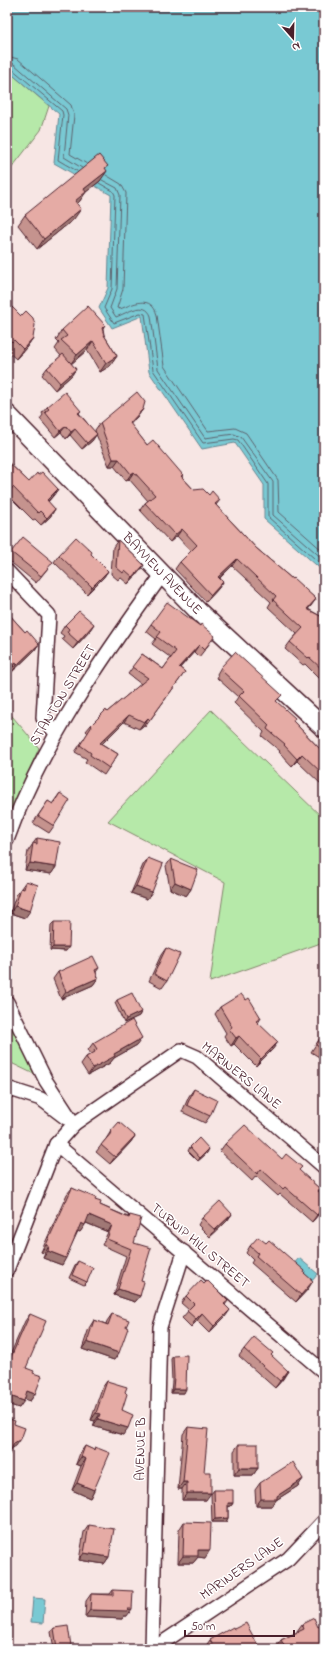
<svg xmlns="http://www.w3.org/2000/svg" width="331" height="1656" font-family="'Indie Flower',sans-serif">
  <style>
    .green { fill: #b6e9a9; stroke: #80846a }
    .water { fill: #79c9d3; stroke: #668590 }
    .lines { fill: none; stroke-linecap: round; stroke-linejoin: round }
    .shore { stroke: #5d636e; stroke-width: 1 }
    .street-casing { stroke: #4a1f2b; stroke-width: 16 }
    .secondary-casing { stroke: #4a1f2b; stroke-width: 21 }
    .street { stroke: #fff; stroke-width: 13 }
    .secondary { stroke: #fff; stroke-width: 18 }
    .wall { fill: #c5938e; stroke: #4a1f2b }
    .shaded-wall { fill: #a07874; stroke: #4a1f2b }
    .building { fill: #e5aba5; stroke: #4a1f2b }
    .labels { text-anchor: middle; dominant-baseline: central; stroke-width: 3; stroke-linejoin: round; paint-order: stroke }
    .street-label { font-size: 14px; fill: #4a1f2b; stroke: #fff }
  </style>
  <rect width="100%" height="100%" fill="#f7e6e4"/>
  <filter id="ink" filterUnits="userSpaceOnUse"><feTurbulence type="fractalNoise" baseFrequency=".025" numOctaves="2"/><feDisplacementMap in="SourceGraphic" scale="8" xChannelSelector="R" yChannelSelector="G"/><feConvolveMatrix kernelMatrix="1 2 1 2 8 2 1 2 1" color-interpolation-filters="sRGB"/></filter>
  <g filter="url(#ink)">
    <g class="green">
      <path d="M7,70L49,106L41,130L7,174Z"/>
      <path d="M7,710L39,748L7,821Z"/>
      <path d="M211,710L324,819V949L318,944L210,982L225,882L108,821Z"/>
      <path d="M7,1014L34,1074L7,1061Z"/>
    </g>
    <g class="water">
      <path d="M7,7H324V572L264,519V485L235,443L202,449L149,372L142,316L112,328L99,308L108,288L111,195L54,163L59,114L7,70Z"/>
      <path d="M299,1258L318,1274L311,1282L292,1266Z"/>
      <path d="M33,1598L45,1599L43,1623L31,1622Z"/>
    </g>
    <g class="lines">
      <g class="shore">
        <path d="M7,56L18,59L71,105L74,115L70,154L87,164"/>
        <path d="M7,62L14,64L66,109L68,115L64,157L82,168"/>
        <path d="M7,67L11,68L62,111L63,115L58,160L77,171"/>
        <path d="M106,175L121,184L126,193L123,289L117,308L120,309C133,304 151,294 157,315L164,366L208,431L235,428L246,433L278,480L279,512L324,552"/>
        <path d="M102,180L117,188L120,195L117,289L110,308L116,317C127,313 145,300 151,316L158,369L205,438L234,434L241,437L273,482V515L324,560"/>
        <path d="M99,183L113,191L115,195L112,289L104,308L114,323L140,313L145,314L153,370L203,443L234,439L238,440L268,484V517L324,567"/>
      </g>
      <defs>
        <g id="street">
          <path d="M7,571L49,615L43,718L56,733"/>
          <path d="M7,840C42,743 102,658 162,575"/>
          <path d="M7,1002L46,1081L74,1124"/>
          <path d="M7,1088L41,1099L66,1118"/>
          <path d="M56,1144L324,1372"/>
          <path d="M7,1270L56,1144L74,1124L181,1050L197,1057L324,1167"/>
          <path d="M152,1649L160,1327L184,1252"/>
          <path d="M153,1649L288,1559L324,1521"/>
        </g>
        <path id="secondary" d="M7,414L198,611L324,728"/>
      </defs>
      <use href="#street" class="street-casing"/>
      <use href="#secondary" class="secondary-casing"/>
      <use href="#street" class="street"/>
      <use href="#secondary" class="secondary"/>
    </g>
    <g class="wall">
      <path d="M105,169L100,181L86,192L79,202L77,204L74,219L37,249L18,225L25,215Z"/>
      <path d="M7,311L33,338L26,348L16,359L7,351Z"/>
      <path d="M105,325L103,328L104,335L117,356L110,366L100,372L87,350L71,364L76,369L71,376L55,390L42,375L47,368L61,356L55,349L59,343L56,340L62,330Z"/>
      <path d="M47,407L81,411L79,413L96,434L95,430L100,423L143,409L138,416L130,424L147,445L183,475L182,477L194,490L220,500L216,505L256,548L292,579L316,599L308,609L324,618V683L305,664L303,665L285,649L290,642L297,634L268,607L271,602L232,566L220,578L223,582L218,589L206,602L175,569L180,562L191,551L177,536L170,542L140,510L145,503L148,501L129,479L126,481L114,466H109L96,434L92,441L82,449L70,435L66,439L61,432L55,437L40,419L43,415L42,413Z"/>
      <path d="M7,461L29,482L38,475L58,489L53,496L48,502L55,509L50,517L41,525L35,519L33,520L8,495L7,496Z"/>
      <path d="M118,540L144,565L139,572L128,584L120,577L118,580L111,574L113,547Z"/>
      <path d="M11,552L48,568L36,583L7,559Z"/>
      <path d="M91,554L108,571L103,578L87,594L54,562L59,555Z"/>
      <path d="M7,612L25,632L39,644L34,651L12,672L11,670L7,674Z"/>
      <path d="M151,624L210,643L199,657L194,652L180,668L185,672L145,727L144,725L139,729L124,722L102,744L118,754L104,775L85,762L87,759L75,752L88,733L86,731L91,725L107,712L141,684L128,674L142,654L163,669L171,658L152,644L156,639L146,631Z"/>
      <path d="M65,625L89,632L73,649L62,639L64,636L60,633Z"/>
      <path d="M221,667L277,702L293,721L322,751L324,748V787L297,761L292,766L279,752L280,751L262,736L264,732L234,703L238,697L217,678L218,676L217,674Z"/>
      <path d="M60,793L54,826L49,833L33,823L48,801L52,804Z"/>
      <path d="M37,838L56,867L51,874L25,870L28,851Z"/>
      <path d="M148,858L147,899L131,893L143,865Z"/>
      <path d="M171,859L191,889L186,896L170,889L166,866Z"/>
      <path d="M26,881L25,918L10,913L16,895Z"/>
      <path d="M54,922L66,951L50,950L51,925Z"/>
      <path d="M166,948L167,981L162,988L149,981L161,955Z"/>
      <path d="M99,968L96,972L98,978L93,985L61,999L53,979L58,972Z"/>
      <path d="M117,1000L141,1012L139,1016L124,1023L115,1003Z"/>
      <path d="M246,1000L261,1018L258,1023L273,1049L256,1066L234,1044L231,1046L224,1036L226,1033L215,1014L220,1007Z"/>
      <path d="M324,1032V1060L311,1052Z"/>
      <path d="M93,1043L137,1045L114,1058L110,1063L88,1075L81,1064L86,1057L91,1054L88,1050Z"/>
      <path d="M194,1089L210,1116L205,1123L182,1112L189,1096Z"/>
      <path d="M111,1131L135,1136L130,1143L110,1164L96,1152L106,1139Z"/>
      <path d="M225,1144L282,1159L299,1171L320,1189L318,1191L324,1208L312,1222L280,1194L278,1196L256,1176L252,1181L220,1151Z"/>
      <path d="M190,1147L207,1153L198,1161L188,1151Z"/>
      <path d="M72,1188L95,1200L100,1205L128,1217L130,1215L134,1243L141,1281L140,1296L135,1302L114,1295L126,1256L102,1245L108,1232L86,1223L80,1232L78,1231L62,1265L43,1258L45,1253L41,1252L67,1194Z"/>
      <path d="M232,1214L227,1221L210,1237L198,1225L202,1218Z"/>
      <path d="M266,1243L304,1273L308,1289L296,1302L251,1263L253,1260L246,1253L250,1246Z"/>
      <path d="M78,1261L87,1282L84,1285L69,1278L75,1265Z"/>
      <path d="M204,1283L228,1301L225,1305V1317L209,1333L197,1321L191,1327L182,1318L189,1310L181,1303L186,1296Z"/>
      <path d="M30,1314L26,1368L33,1373L35,1394L30,1401L24,1399L19,1408L7,1404V1362L25,1321Z"/>
      <path d="M112,1314L114,1360L82,1349L89,1328L94,1320L106,1324L107,1321Z"/>
      <path d="M244,1349L271,1355L283,1379L275,1388L239,1356Z"/>
      <path d="M173,1356L184,1393H171L172,1381L171,1359Z"/>
      <path d="M107,1381L125,1392L122,1410L123,1435L93,1426L95,1421L91,1420L102,1388Z"/>
      <path d="M188,1427L204,1472L206,1500H182V1489H178L183,1434Z"/>
      <path d="M239,1444L258,1468L253,1475H234V1451Z"/>
      <path d="M85,1446L93,1450L95,1447L94,1490L90,1498L72,1490L81,1466L76,1464L80,1453Z"/>
      <path d="M303,1479L298,1486L276,1500L272,1506H256L255,1490L260,1483Z"/>
      <path d="M214,1490L233,1503L231,1506L228,1507V1518L226,1522H212L211,1494Z"/>
      <path d="M184,1522L205,1558L198,1557L193,1563H178L179,1530Z"/>
      <path d="M89,1525L109,1557L104,1564L79,1560L84,1532Z"/>
      <path d="M113,1590L127,1616H124L122,1619L85,1617L86,1601L91,1594H110Z"/>
      <path d="M302,1624L318,1627L324,1649H277L276,1647L281,1640L297,1632V1631Z"/>
      <path d="M54,1628L71,1646L69,1649H54L51,1632Z"/>
      <path d="M234,1629L260,1649H206L205,1647L210,1640Z"/>
    </g>
    <g class="shaded-wall">
      <path d="M107,171L100,181L86,192L79,202L68,212L84,189Z"/>
      <path d="M81,209L74,219L37,249L44,239Z"/>
      <path d="M33,338L26,348L16,359L23,349Z"/>
      <path d="M93,341L87,350L70,365L77,355Z"/>
      <path d="M117,356L110,366L100,372L106,363Z"/>
      <path d="M76,369L71,376L55,390L60,383Z"/>
      <path d="M143,409L138,416L125,430L130,423Z"/>
      <path d="M66,426L61,432L55,437L60,431Z"/>
      <path d="M75,429L70,435L66,439L71,432Z"/>
      <path d="M97,434L92,441L82,449L87,443Z"/>
      <path d="M113,459H119L114,466H109Z"/>
      <path d="M134,472L129,479L126,481L131,474Z"/>
      <path d="M58,489L53,496L41,508L47,500Z"/>
      <path d="M55,509L50,517L41,525L47,518Z"/>
      <path d="M182,529L177,536L170,542L175,535Z"/>
      <path d="M237,559L232,566L213,584L218,577Z"/>
      <path d="M144,565L139,572L128,584L133,577Z"/>
      <path d="M108,571L103,578L87,594L92,587Z"/>
      <path d="M223,582L218,589L206,602L211,595Z"/>
      <path d="M316,599L311,606L302,616L307,609Z"/>
      <path d="M94,624L89,632L73,649L78,642Z"/>
      <path d="M39,644L34,651L12,672L17,665Z"/>
      <path d="M199,645L194,652L174,674L179,667Z"/>
      <path d="M16,663L11,670L7,674L12,666Z"/>
      <path d="M129,715L124,722L96,750L100,743Z"/>
      <path d="M148,718L144,725L139,729L144,722Z"/>
      <path d="M302,754L297,761L292,766L297,759Z"/>
      <path d="M30,863L56,867L51,874L25,870Z"/>
      <path d="M175,882L191,889L186,896L170,889Z"/>
      <path d="M136,886L152,892L147,899L131,893Z"/>
      <path d="M15,906L30,911L25,918L10,913Z"/>
      <path d="M53,947H69L66,951L50,950Z"/>
      <path d="M98,978L93,985L61,999L66,992Z"/>
      <path d="M141,1012L139,1016L124,1023L126,1019Z"/>
      <path d="M239,1036L234,1044L231,1046L236,1038Z"/>
      <path d="M142,1038L137,1045L114,1058L110,1063L88,1075L93,1068L114,1054Z"/>
      <path d="M278,1042L273,1049L256,1066L261,1059Z"/>
      <path d="M135,1136L130,1143L110,1164L115,1157Z"/>
      <path d="M209,1149L207,1153L198,1161L200,1158Z"/>
      <path d="M324,1206V1208L312,1222L317,1215Z"/>
      <path d="M232,1214L227,1221L210,1237L215,1230Z"/>
      <path d="M89,1215L112,1225L108,1232L84,1222Z"/>
      <path d="M81,1223L85,1225L80,1232L76,1230Z"/>
      <path d="M46,1245L49,1246L45,1253L41,1252Z"/>
      <path d="M48,1251L66,1258L62,1265L43,1258Z"/>
      <path d="M313,1281L308,1289L296,1302L301,1295Z"/>
      <path d="M118,1289L140,1296L135,1302L114,1295Z"/>
      <path d="M230,1310L225,1317L209,1333L214,1326Z"/>
      <path d="M202,1313L197,1321L191,1327L196,1319Z"/>
      <path d="M87,1342L119,1353L114,1360L82,1349Z"/>
      <path d="M288,1371L283,1379L275,1388L280,1381Z"/>
      <path d="M173,1389H186L184,1393H171Z"/>
      <path d="M27,1391L35,1394L30,1401L22,1398Z"/>
      <path d="M7,1395L24,1401L19,1408L7,1404Z"/>
      <path d="M96,1413L100,1414L95,1421L91,1420Z"/>
      <path d="M98,1419L128,1428L123,1435L93,1426Z"/>
      <path d="M21,1439L16,1446L9,1450L14,1443Z"/>
      <path d="M81,1457L86,1459L81,1466L76,1464Z"/>
      <path d="M239,1468H258L253,1475H234Z"/>
      <path d="M303,1479L298,1486L276,1500L272,1506H256L261,1499L277,1496Z"/>
      <path d="M183,1482H187L182,1489H178Z"/>
      <path d="M77,1483L94,1490L90,1498L72,1490Z"/>
      <path d="M187,1493H211L206,1500H182Z"/>
      <path d="M228,1503H233L231,1506L225,1507Z"/>
      <path d="M228,1518L226,1522H212L215,1519Z"/>
      <path d="M198,1550H210L205,1558L198,1557L193,1563H178L183,1556Z"/>
      <path d="M84,1553L109,1557L104,1564L79,1560Z"/>
      <path d="M128,1609H132L127,1616H124L122,1619L85,1617L90,1610Z"/>
      <path d="M71,1646L69,1649H56L57,1648Z"/>
    </g>
    <g class="building">
      <path d="M99,155L108,166L105,168L107,171L84,189L86,192L75,201L81,209L44,239L25,215Z"/>
      <path d="M88,306L105,325L102,328L104,335L117,356L106,363L93,341L77,355L61,340L67,336L62,330Z"/>
      <path d="M12,307L21,316L26,311L33,318L35,325L33,338L23,349L14,340L12,342L7,337V311Z"/>
      <path d="M63,354L76,369L60,383L47,368Z"/>
      <path d="M65,392L81,411L78,413L97,434L87,443L75,429L71,432L66,426L60,431L45,412L49,409L47,407Z"/>
      <path d="M137,392L145,402L143,409L130,423L147,445L153,440L183,475L181,476L194,490L203,489L209,495L212,491L220,500L215,504L256,548L292,579L293,578L316,599L307,609L324,618V671L309,657L308,658L290,642L303,628L273,600L276,596L237,559L218,577L223,582L211,595L180,562L197,545L182,529L175,535L145,503L155,495L134,472L131,474L119,459H113L100,423Z"/>
      <path d="M7,461L29,482L37,473L38,475L42,472L58,489L47,500L55,509L47,518L40,511L38,513L13,487L7,495Z"/>
      <path d="M23,537L53,562L41,576L11,552Z"/>
      <path d="M76,537L92,552L91,554L108,571L92,587L59,555Z"/>
      <path d="M118,540L144,565L133,577L125,570L123,573L116,567Z"/>
      <path d="M167,602L200,626L201,624L215,636L204,650L199,645L179,667L185,672L150,720L148,718L144,722L129,715L100,743L118,754L109,768L90,755L91,753L80,745L92,726L91,725L106,710L107,712L148,678L132,667L142,654L163,669L176,651L157,637L161,632L151,624Z"/>
      <path d="M79,611L94,624L78,642L67,632L69,629L65,625Z"/>
      <path d="M7,612L25,632L27,630L39,644L17,665L16,663L12,666L7,661Z"/>
      <path d="M235,652L282,695L276,701L295,718L293,721L322,751L324,748V775L302,754L297,759L284,745L285,744L267,729L269,725L239,696L244,691L222,671L223,669L221,667Z"/>
      <path d="M60,793L70,800L54,826L38,816L48,801L53,804Z"/>
      <path d="M37,838L60,842L56,867L30,863L33,843L37,844Z"/>
      <path d="M148,858L163,864L152,892L136,886Z"/>
      <path d="M171,859L198,870L191,889L175,882Z"/>
      <path d="M26,881L38,885L30,911L15,906L21,888L24,889Z"/>
      <path d="M54,922H70L69,947H53Z"/>
      <path d="M166,948L180,954L167,981L154,974Z"/>
      <path d="M93,956L99,968L95,970L98,978L66,992L58,972Z"/>
      <path d="M132,993L141,1012L126,1019L117,1000Z"/>
      <path d="M241,994L246,1000L249,998L261,1018L256,1021L278,1042L261,1059L239,1036L236,1038L229,1029L232,1027L220,1007Z"/>
      <path d="M132,1020L142,1038L114,1054L115,1056L93,1068L86,1057L95,1052L94,1050L97,1049L93,1043Z"/>
      <path d="M324,1032V1050L316,1045Z"/>
      <path d="M194,1089L217,1100L210,1116L187,1105Z"/>
      <path d="M119,1122L135,1136L115,1157L101,1145L112,1132L111,1131Z"/>
      <path d="M245,1125L282,1159L286,1154L302,1167L299,1170L320,1189L318,1191L324,1196V1206L317,1215L285,1187L283,1189L261,1169L257,1174L225,1144Z"/>
      <path d="M199,1138L209,1149L200,1158L190,1147Z"/>
      <path d="M72,1188L96,1198L95,1200L101,1202L100,1205L129,1218L130,1215L141,1218L134,1243L151,1248L141,1281L144,1282L140,1296L118,1289L131,1249L107,1239L112,1225L89,1215L85,1225L81,1223L66,1258L48,1251L49,1246L46,1245Z"/>
      <path d="M220,1201L232,1214L215,1230L202,1218Z"/>
      <path d="M258,1237L266,1243L269,1240L305,1271L304,1273L313,1281L301,1295L256,1256L258,1253L250,1246Z"/>
      <path d="M78,1261L93,1268L87,1282L72,1275Z"/>
      <path d="M201,1280L204,1283L207,1280L228,1301L224,1304L230,1310L214,1326L202,1313L196,1319L187,1311L194,1304L186,1296Z"/>
      <path d="M30,1314L46,1321L26,1368L34,1371L33,1373L42,1376L35,1394L27,1391L24,1401L7,1395V1369L11,1357Z"/>
      <path d="M112,1314L129,1320L126,1327L128,1328L119,1353L87,1342L94,1320L108,1325Z"/>
      <path d="M254,1337L273,1353L271,1355L288,1371L280,1381L244,1349Z"/>
      <path d="M187,1355L186,1389H173L174,1377L173,1356Z"/>
      <path d="M107,1381L127,1387L125,1392L127,1394L122,1410L133,1415L128,1428L98,1419L100,1414L96,1413Z"/>
      <path d="M7,1418L15,1421L14,1424L25,1428L21,1439L14,1443L9,1455L7,1454Z"/>
      <path d="M188,1427L208,1429L204,1472H211V1493H187V1482H183Z"/>
      <rect x="239" y="1444" width="19" height="24"/>
      <path d="M85,1446L94,1450L95,1447L110,1453L94,1490L77,1483L86,1459L81,1457Z"/>
      <path d="M293,1462L303,1479L277,1496V1499H261L260,1483Z"/>
      <path d="M214,1490H233V1503H228V1518L215,1519Z"/>
      <path d="M184,1522L211,1523L210,1550H198V1556H183Z"/>
      <path d="M89,1525L114,1529L109,1557L84,1553Z"/>
      <path d="M113,1590L133,1591L132,1609H128L127,1611L90,1610L91,1594L113,1595Z"/>
      <path d="M314,1618L318,1627L324,1624V1649H286L281,1640L304,1629L302,1624Z"/>
      <path d="M246,1623L260,1649H215L210,1640L233,1627L234,1629Z"/>
      <path d="M68,1626L71,1646L57,1648L54,1628Z"/>
      <path d="M120,1647V1649H108V1648Z"/>
    </g>
  </g>
  <g class="labels">
    <g class="street-label">
      <text transform="translate(162 574) rotate(46)">BAYVIEW AVENUE</text>
      <text transform="translate(63 695) rotate(-59)">STANTON STREET</text>
      <text transform="translate(241 1076) rotate(39)">MARINERS LANE</text>
      <text transform="translate(200 1246) rotate(40)">TURNIP HILL STREET</text>
      <text transform="translate(141 1449) rotate(-89)">AVENUE B</text>
      <text transform="translate(242 1569) rotate(-35)">MARINERS LANE</text>
    </g>
  </g>
  <rect width="331" height="1656" fill="none" stroke="#fff" stroke-width="24"/>
  <rect x="12" y="12" width="307" height="1632" fill="none" stroke="#4a1f2b" stroke-width="1.5" filter="url(#ink)"/>
  <g transform="translate(293 38) rotate(160)" stroke="#ffffff" stroke-width="3" paint-order="stroke">
  <path d="M0-3L7 15L0 10L-7 15Z" fill="#4a1f2b"/>
  <text y="-6" font-size="11" font-weight="bold" text-anchor="middle" fill="#4a1f2b">N</text>
  </g>
  <path d="M185 1630v6h109v-6" fill="none" stroke="#4a1f2b" stroke-width="2"/>
  <text x="191" y="1630" font-size="12" fill="#4a1f2b" stroke="#ffffff" stroke-width="3" paint-order="stroke">50 m</text>
</svg>
